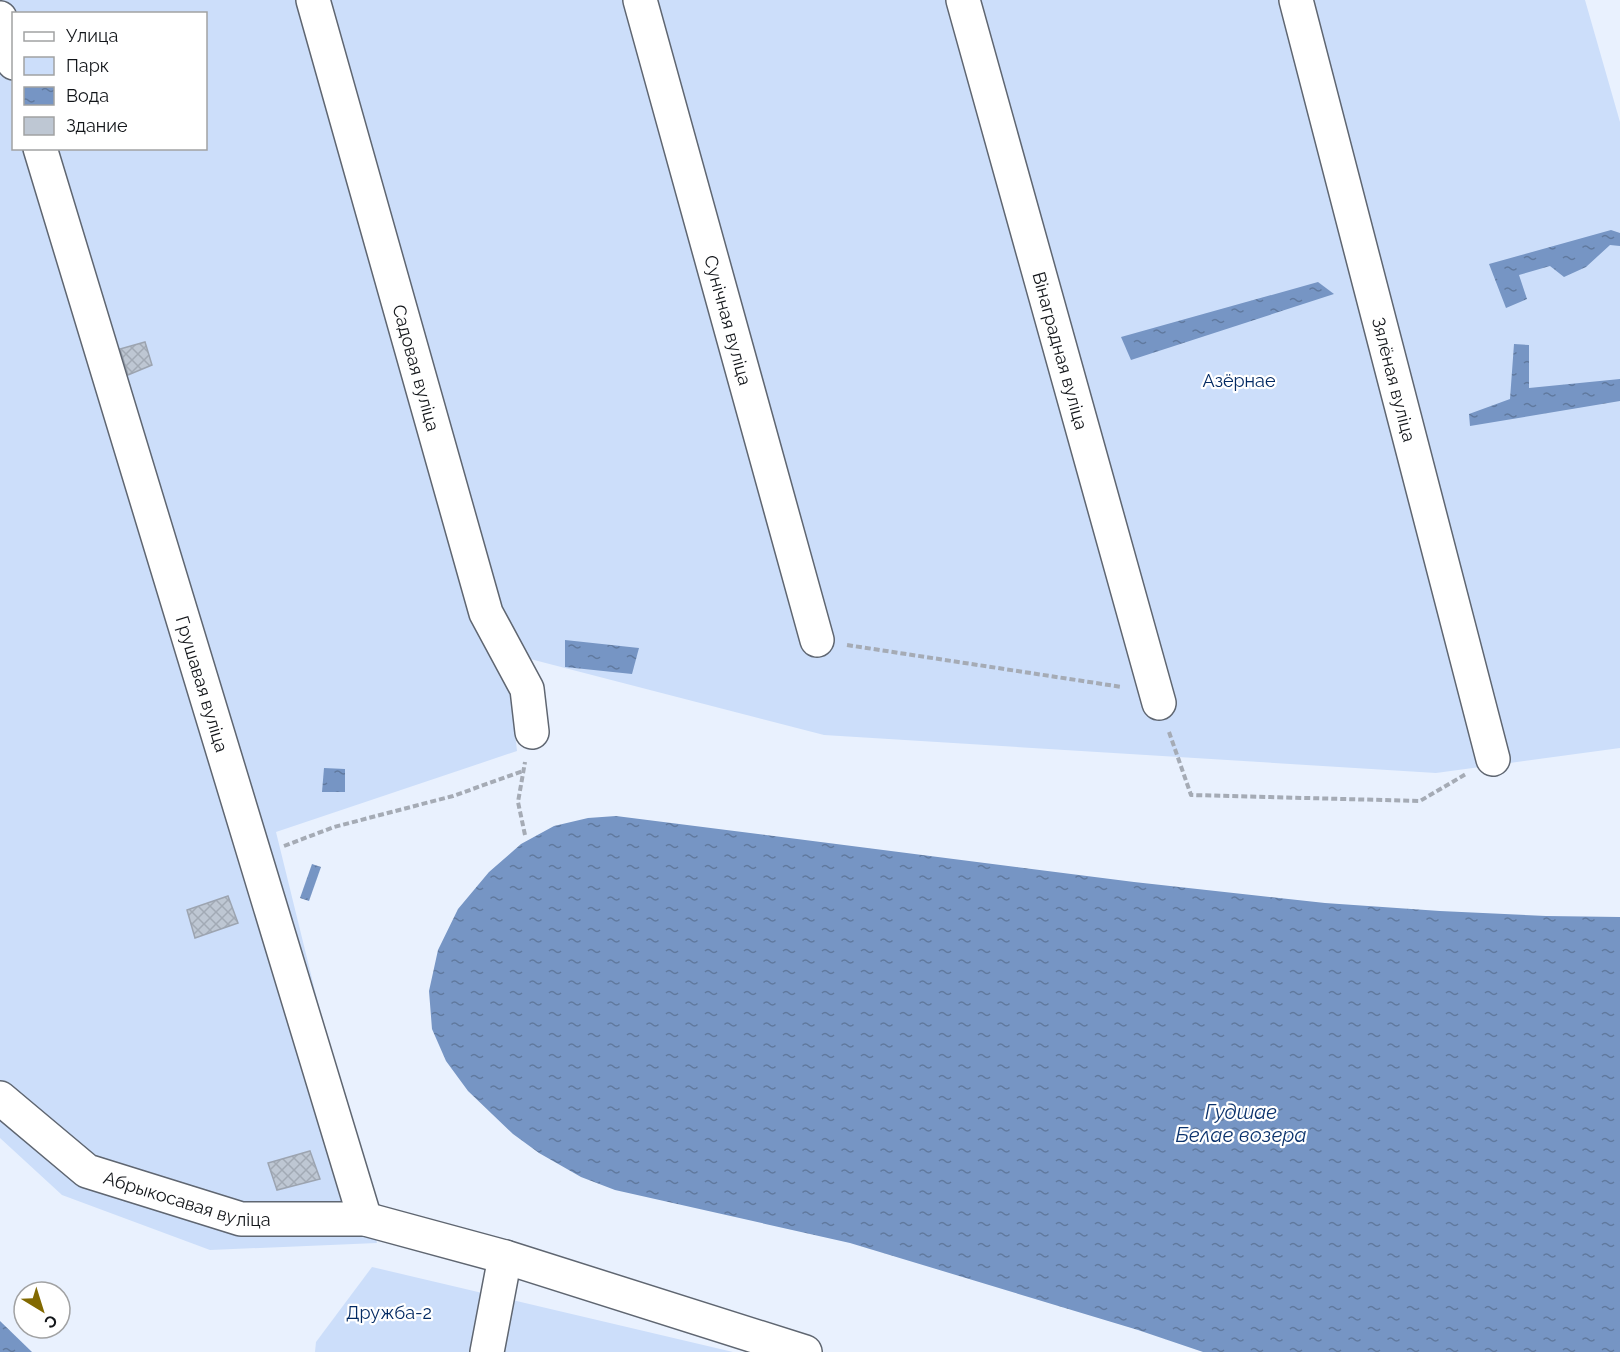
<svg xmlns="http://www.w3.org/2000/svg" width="1620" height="1352" font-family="Raleway,sans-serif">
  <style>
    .green { fill: #ccdefa; fill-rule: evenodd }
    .water { fill: url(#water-ripples) }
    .building { fill: url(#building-cross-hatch); stroke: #9ca4b0; stroke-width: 1.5 }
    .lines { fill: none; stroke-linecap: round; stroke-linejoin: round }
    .minor-casing { stroke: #5f6671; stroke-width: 36 }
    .path { stroke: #a5abb5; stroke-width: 4; stroke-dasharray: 6 3; stroke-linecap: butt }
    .minor { stroke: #fff; stroke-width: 33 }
    .labels { text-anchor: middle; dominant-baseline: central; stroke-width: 4.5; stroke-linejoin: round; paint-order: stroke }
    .street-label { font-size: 18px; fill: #13161a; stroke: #fff }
    .park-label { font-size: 18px; fill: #032a63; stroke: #fff }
    .water-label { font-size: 20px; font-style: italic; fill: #0c336d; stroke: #fff }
  </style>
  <defs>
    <pattern id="water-ripples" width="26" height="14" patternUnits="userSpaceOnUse" patternTransform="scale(1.5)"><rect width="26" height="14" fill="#7695c4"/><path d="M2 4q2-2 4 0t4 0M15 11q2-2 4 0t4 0" fill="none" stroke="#60799e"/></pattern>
    <pattern id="building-cross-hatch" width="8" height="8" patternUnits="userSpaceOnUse" patternTransform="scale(1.5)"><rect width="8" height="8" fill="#bec7d3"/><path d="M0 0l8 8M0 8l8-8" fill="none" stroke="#a2aab5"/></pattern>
  </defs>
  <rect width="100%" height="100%" fill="#e9f1fe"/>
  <g class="green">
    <path d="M0,0H1585L1620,122V748L1436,773L824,735L488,648L509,678L517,751L276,832L377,1243L210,1250L62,1195L0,1138ZM14,14H206V148H14Z"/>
    <path d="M372,1267L733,1352H315L316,1342Z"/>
  </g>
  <g class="water">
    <path d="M1611,230L1620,233V246L1610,245L1586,267L1564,277L1550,266L1519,275L1527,299L1506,308L1489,264Z"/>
    <path d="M1318,282L1334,294L1131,360L1121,337Z"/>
    <path d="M1514,344L1529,345V388L1620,379V401L1470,426L1469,414L1510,399Z"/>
    <path d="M565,640L639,648L632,674L565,667Z"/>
    <path d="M324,768L345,769V792H322Z"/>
    <path d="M616,816L1134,882L1325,903L1440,911L1546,916L1620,917V1352H1203L1138,1330L850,1243L615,1190L581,1177L539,1153L513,1134L468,1091L446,1061L432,1029L429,991L438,950L458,909L489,872L521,844L554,826L588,818Z"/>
    <path d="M312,864L321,867L309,901L300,898Z"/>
    <path d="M0,1321L32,1352H0Z"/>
  </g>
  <g class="building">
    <path d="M145,342L152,365L128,375L120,349Z"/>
    <path d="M228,896L238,923L195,938L187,910Z"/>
    <path d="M310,1151L320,1179L277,1190L268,1163Z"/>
  </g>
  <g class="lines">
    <defs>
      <g id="minor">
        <path id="s1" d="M313,0L486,613L527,689L532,732"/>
        <path id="s2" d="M640,0L817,640"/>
        <path id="s3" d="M963,0L1159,703"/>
        <path id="s4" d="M1296,0L1493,759"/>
        <path d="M0,18L14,63"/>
        <path id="s5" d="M40,148L365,1219"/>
        <path id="s6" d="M0,1098L87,1171L241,1219H365L505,1257L805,1352"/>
        <path d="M487,1352L505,1257"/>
      </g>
    </defs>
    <use href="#minor" class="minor-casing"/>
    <g class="path">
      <path d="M847,645L1122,687"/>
      <path d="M1169,732L1191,795L1420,801L1466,774"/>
      <path d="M525,835L518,802L525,762"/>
      <path d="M284,846L334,827L453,796L523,771"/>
    </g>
    <use href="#minor" class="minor"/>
  </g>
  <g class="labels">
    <g class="street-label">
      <text stroke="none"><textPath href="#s2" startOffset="332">Сунічная вуліца</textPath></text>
      <text stroke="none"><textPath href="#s3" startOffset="364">Вінаградная вуліца</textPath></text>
      <text stroke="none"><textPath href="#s1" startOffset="382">Садовая вуліца</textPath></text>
      <text stroke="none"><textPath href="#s4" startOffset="392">Зялёная вуліца</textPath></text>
      <text stroke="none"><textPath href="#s5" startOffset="560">Грушавая вуліца</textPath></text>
      <text stroke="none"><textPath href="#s6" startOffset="218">Абрыкосавая вуліца</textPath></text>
    </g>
    <g class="park-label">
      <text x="1239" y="380">Азёрнае</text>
      <text x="389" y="1312">Дружба-2</text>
    </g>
    <g class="water-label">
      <text x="1241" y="1112">Гудшае<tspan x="1241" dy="23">Белае возера</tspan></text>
    </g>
  </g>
  <rect x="12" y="12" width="195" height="138" fill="#ffffff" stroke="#a1a2a3" stroke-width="1.5"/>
  <rect x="24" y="32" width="30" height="9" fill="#ffffff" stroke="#a1a2a3" stroke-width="1.5"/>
  <text x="66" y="42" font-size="18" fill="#13161a">Улица</text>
  <rect x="24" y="57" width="30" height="18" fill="#ccdefa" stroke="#a1a2a3" stroke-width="1.5"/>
  <text x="66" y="72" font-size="18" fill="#13161a">Парк</text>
  <rect x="24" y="87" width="30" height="18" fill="url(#water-ripples)" stroke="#a1a2a3" stroke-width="1.5"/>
  <text x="66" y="102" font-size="18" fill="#13161a">Вода</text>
  <rect x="24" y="117" width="30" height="18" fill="#bec7d3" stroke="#a1a2a3" stroke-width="1.5"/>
  <text x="66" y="132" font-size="18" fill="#13161a">Здание</text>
  <g transform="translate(42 1310) rotate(142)"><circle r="28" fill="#ffffff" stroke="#a1a2a3" stroke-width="1.5"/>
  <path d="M0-4.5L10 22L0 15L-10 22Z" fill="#826901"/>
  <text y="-9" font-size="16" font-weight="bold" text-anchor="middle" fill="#13161a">С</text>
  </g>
</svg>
